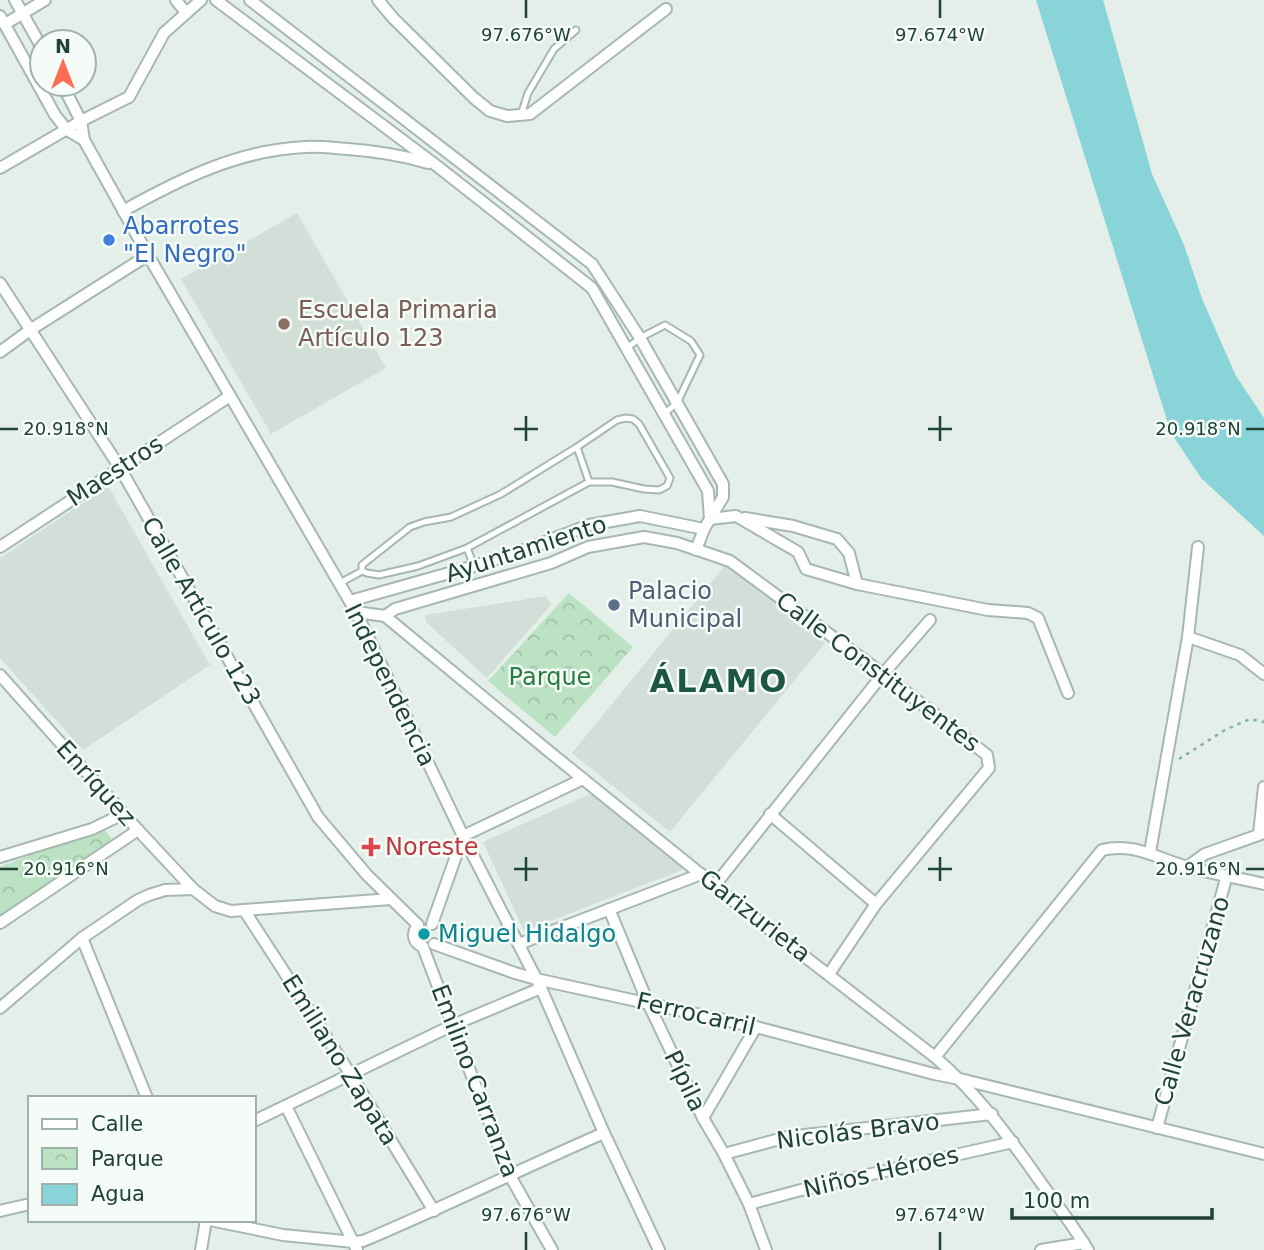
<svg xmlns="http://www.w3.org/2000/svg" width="1264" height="1250" font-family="'DejaVu Sans',sans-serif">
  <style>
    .built { fill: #d2dfd8 }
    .park { fill: url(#park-crowns) }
    .water { fill: #88d4d8 }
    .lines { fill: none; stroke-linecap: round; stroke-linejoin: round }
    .service-casing { stroke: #a6b8b0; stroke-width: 9 }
    .minor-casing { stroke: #a6b8b0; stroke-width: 14 }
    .path { stroke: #82b5a0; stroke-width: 2.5; stroke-dasharray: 3.5 5; stroke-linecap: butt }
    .service { stroke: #fff; stroke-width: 5 }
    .minor { stroke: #fff; stroke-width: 10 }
    .ticks { fill: none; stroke: #214336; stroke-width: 2.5 }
    .shop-dot { fill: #3f7fe0; stroke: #f5fbf7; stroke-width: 2.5 }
    .education-dot { fill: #8d6e63; stroke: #f5fbf7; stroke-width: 2.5 }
    .service-dot { fill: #5c6f8a; stroke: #f5fbf7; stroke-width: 2.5 }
    .health-dot { fill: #e0444e; stroke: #f5fbf7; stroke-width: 2.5 }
    .culture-dot { fill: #0f9aa8; stroke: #f5fbf7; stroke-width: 2.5 }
    .labels { text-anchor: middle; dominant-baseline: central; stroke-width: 5; stroke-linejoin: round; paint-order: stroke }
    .shop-label { font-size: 24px; fill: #366cbe; stroke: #f5fbf7; text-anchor: start }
    .education-label { font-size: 24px; fill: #785e54; stroke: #f5fbf7; text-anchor: start }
    .street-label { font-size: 24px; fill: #214336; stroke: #f5fbf7 }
    .service-label { font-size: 24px; fill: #4e5e75; stroke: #f5fbf7; text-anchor: start }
    .park-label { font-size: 24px; fill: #277e40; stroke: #f5fbf7 }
    .health-label { font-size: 24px; fill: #be3a42; stroke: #f5fbf7; text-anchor: start }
    .culture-label { font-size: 24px; fill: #0d838f; stroke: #f5fbf7; text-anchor: start }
    .district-label { font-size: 32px; font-weight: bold; letter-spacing: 2px; fill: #1b5743; stroke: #f5fbf7 }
    .ticks-label { font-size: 18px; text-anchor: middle; fill: #214336; stroke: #f5fbf7; stroke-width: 5; stroke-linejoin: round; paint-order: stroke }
  </style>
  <defs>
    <pattern id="park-crowns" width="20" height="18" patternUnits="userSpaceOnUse" patternTransform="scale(1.75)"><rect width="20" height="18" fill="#bbe2c2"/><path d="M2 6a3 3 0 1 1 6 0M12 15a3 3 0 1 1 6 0" fill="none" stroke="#a0c3a7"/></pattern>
  </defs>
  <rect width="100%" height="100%" fill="#e4efe9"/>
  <g class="built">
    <path d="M297,213L386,368L271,434L181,279Z"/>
    <path d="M108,486L210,665L83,750L0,658V558Z"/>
    <path d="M727,563L825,643L670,832L572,753Z"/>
    <path d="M546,596L551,605L487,678L426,622L425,615Z"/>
    <path d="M592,793L685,869L524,931L483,842Z"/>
  </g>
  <g class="park">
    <path d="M569,593L633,647L555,737L488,681Z"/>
    <path d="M103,827L112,840L0,915V867Z"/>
  </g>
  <path class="water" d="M1036,0H1103L1152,174L1184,245L1203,301L1236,376L1264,418V536L1201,478L1171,433Z"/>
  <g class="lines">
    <defs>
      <g id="service">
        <path d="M521,115L528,93L554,49L576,30"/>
        <path d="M627,348L640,338L665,325L691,341L700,355L677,403L665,413"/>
        <path d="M626,418L633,419L639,424L670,478L667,486L659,490L644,489L612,482H589L467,548L418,566L379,575L367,573L362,571V565L410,527L424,522L451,517L501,494L577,447L617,420Z"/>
        <path d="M577,447L589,482"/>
        <path d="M467,548L474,566"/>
        <path d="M340,583L362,571"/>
      </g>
      <g id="minor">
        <path d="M15,0L42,48"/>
        <path d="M176,0L186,13"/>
        <path d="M216,0L437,166L592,288L708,491L710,519"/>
        <path d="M250,0L592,264L640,338L723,484V497L704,529L696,550"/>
        <path d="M378,0L393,18L474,98L490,111L507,116L530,114L666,9"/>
        <path d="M0,16L55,115L67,130L84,140"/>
        <path d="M5,24L45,0"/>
        <path d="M62,84L81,121L84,140L148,255L356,612L463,836L541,988L604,1133L659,1250"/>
        <path d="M0,168L81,121L129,97L164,33L201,0"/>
        <path d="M123,211C180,179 239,150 305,147C319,146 334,148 348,149C374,151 402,155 428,163"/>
        <path d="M0,283L120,468L318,817L367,875L418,925"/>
        <path d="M0,352L30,330L148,255"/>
        <path d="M745,518L793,526L837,539L849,553L857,584"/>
        <path d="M710,519L736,516L798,552L806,569L857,584L988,610L1028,613L1038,618L1068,693"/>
        <path d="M0,547L230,396"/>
        <path d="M350,601L474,566L524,550L589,525L640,516L704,529"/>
        <path d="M356,612L385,616L395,609L551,563L588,547L644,537L677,543L730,561L883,674L987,755L989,768L876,904L829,974"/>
        <path d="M385,616L546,749L756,919L935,1057C978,1094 1009,1137 1042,1184C1058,1206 1074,1227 1088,1250"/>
        <path d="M1188,637L1240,655L1264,674"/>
        <path d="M0,675L138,830L193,889L215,906L231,911L391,899"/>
        <path d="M770,814L876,904"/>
        <path d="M1259,834L1264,787"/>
        <path d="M1150,852L1188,637L1198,547"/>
        <path d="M0,857L92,829L123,814"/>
        <path d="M1187,867L1205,854L1264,833"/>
        <path d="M715,885L883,674L930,620"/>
        <path d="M609,909L648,1003L703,1118L724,1154L749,1204L766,1250"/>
        <path d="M244,910L351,1075L434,1211"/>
        <path d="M0,923L138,830"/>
        <path d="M432,924L463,836L583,779"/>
        <path d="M418,925C411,934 413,942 423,947"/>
        <path d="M82,938L147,1098"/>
        <path d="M434,944L515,973L536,979L756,1027L934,1074L960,1079L1264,1154"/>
        <path d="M519,944L701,874"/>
        <path d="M423,947L509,1174L552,1250"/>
        <path d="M0,1008L82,938L138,900L149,895L165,890L193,889"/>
        <path d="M935,1057L1102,850C1134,842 1158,859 1188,867C1213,874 1239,878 1264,884"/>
        <path d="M286,1106L357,1250"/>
        <path d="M703,1118L756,1027"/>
        <path d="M254,1121L453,1025L541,988"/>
        <path d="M1157,1128L1227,875"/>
        <path d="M724,1154L787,1137L992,1114"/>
        <path d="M749,1204L801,1190L1013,1142"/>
        <path d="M0,1211L30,1204"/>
        <path d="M210,1220L283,1235L354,1242L363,1241C444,1207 523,1168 604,1133"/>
        <path d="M201,1250L206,1220"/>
        <path d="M1041,1250L1084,1243"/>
      </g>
    </defs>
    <use href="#service" class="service-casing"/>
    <use href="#minor" class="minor-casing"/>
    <path class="path" d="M1179,759L1225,730L1250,719L1264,722"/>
    <use href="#service" class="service"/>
    <use href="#minor" class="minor"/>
  </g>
  <path class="ticks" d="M526,0V18M940,0V18M526,416V441M940,416V441M0,429H18M514,429H538M928,429H952M1246,429H1264M526,857V881M940,857V881M0,869H18M514,869H538M928,869H952M1246,869H1264M526,1232V1250M940,1232V1250"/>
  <circle class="shop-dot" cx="109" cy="240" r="7"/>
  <circle class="education-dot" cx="284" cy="324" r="7"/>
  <circle class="service-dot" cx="614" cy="605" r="7"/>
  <path class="health-dot" d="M367.5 836.5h7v7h7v7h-7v7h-7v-7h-7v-7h7z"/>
  <circle class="culture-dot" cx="424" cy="934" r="7"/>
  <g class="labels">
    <g class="shop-label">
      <text x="123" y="226">Abarrotes<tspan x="123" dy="28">"El Negro"</tspan></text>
    </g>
    <g class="education-label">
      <text x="298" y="310">Escuela Primaria<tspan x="298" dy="28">Artículo 123</tspan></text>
    </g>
    <g class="street-label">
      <text transform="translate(115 471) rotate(-33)">Maestros</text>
      <text transform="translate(526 549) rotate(-18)">Ayuntamiento</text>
      <text transform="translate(201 611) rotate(60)">Calle Artículo 123</text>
      <text transform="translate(878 672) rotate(37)">Calle Constituyentes</text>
      <text transform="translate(390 685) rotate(64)">Independencia</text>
      <text transform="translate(96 783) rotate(48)">Enríquez</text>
      <text transform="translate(755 916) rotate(38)">Garizurieta</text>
      <text transform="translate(1192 1001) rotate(-74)">Calle Veracruzano</text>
      <text transform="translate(696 1014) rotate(13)">Ferrocarril</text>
      <text transform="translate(340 1060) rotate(58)">Emiliano Zapata</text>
      <text transform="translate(475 1081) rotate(69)">Emilino Carranza</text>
      <text transform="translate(685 1081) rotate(64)">Pípila</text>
      <text transform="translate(858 1131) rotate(-7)">Nicolás Bravo</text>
      <text transform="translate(881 1172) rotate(-13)">Niños Héroes</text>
    </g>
    <g class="service-label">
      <text x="628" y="591">Palacio<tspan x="628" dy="28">Municipal</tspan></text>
    </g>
    <g class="park-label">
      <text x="550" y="677">Parque</text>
    </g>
    <g class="health-label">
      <text x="385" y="847">Noreste</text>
    </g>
    <g class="culture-label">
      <text x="438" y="934">Miguel Hidalgo</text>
    </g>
    <g class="district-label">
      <text x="719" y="681">ÁLAMO</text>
    </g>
  </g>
  <g class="ticks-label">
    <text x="526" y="41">97.676°W</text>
    <text x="940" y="41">97.674°W</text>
    <text x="66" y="435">20.918°N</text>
    <text x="1198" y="435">20.918°N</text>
    <text x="66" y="875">20.916°N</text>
    <text x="1198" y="875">20.916°N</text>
    <text x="526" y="1221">97.676°W</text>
    <text x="940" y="1221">97.674°W</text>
  </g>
  <rect x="28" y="1096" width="228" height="126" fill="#f5fbf7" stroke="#a0b1aa" stroke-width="2"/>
  <rect x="42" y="1119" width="35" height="10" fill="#ffffff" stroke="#a0b1aa" stroke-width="2"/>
  <text x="91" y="1131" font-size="21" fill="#214336">Calle</text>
  <rect x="42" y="1148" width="35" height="21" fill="url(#park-crowns)" stroke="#a0b1aa" stroke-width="2"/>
  <text x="91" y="1166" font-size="21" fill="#214336">Parque</text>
  <rect x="42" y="1184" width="35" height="21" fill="#88d4d8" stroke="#a0b1aa" stroke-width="2"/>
  <text x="91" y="1201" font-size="21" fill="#214336">Agua</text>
  <g transform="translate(63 63)"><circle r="33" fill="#f5fbf7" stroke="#a0b1aa" stroke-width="2"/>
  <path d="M0-5L12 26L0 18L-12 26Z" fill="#fe6c53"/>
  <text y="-10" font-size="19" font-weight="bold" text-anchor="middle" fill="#214336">N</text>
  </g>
  <path d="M1012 1208v10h200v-10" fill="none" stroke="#214336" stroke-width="3.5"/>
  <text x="1023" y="1208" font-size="21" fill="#214336" stroke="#f5fbf7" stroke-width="5" paint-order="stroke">100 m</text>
</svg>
